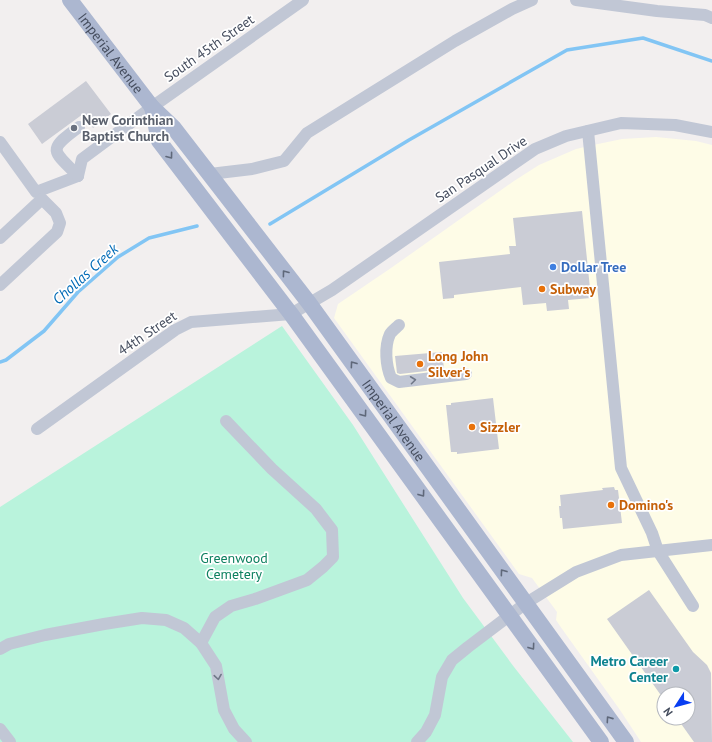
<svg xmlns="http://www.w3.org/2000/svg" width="712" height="742" font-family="'PT Sans',sans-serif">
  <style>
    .commercial { fill: #fefce7; fill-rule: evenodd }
    .green { fill: #b9f3dc }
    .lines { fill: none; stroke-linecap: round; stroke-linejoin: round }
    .stream { stroke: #82c5f4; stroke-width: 3.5 }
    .building { fill: #caccd5 }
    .minor { stroke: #c1c7d5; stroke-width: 12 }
    .major { stroke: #acb7d0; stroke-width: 16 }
    .oneway { stroke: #5f687a }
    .oneway2 { stroke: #707888 }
    .worship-dot { fill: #6b7280; stroke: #fff; stroke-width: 1.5 }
    .shop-dot { fill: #3f7fe0; stroke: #fff; stroke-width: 1.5 }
    .food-dot { fill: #e8710a; stroke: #fff; stroke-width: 1.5 }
    .culture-dot { fill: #0f9aa8; stroke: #fff; stroke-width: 1.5 }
    .labels { text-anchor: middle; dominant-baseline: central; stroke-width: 3.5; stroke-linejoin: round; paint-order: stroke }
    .street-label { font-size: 14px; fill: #454d5e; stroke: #fff }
    .worship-label { font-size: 14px; font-weight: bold; fill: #5b616d; stroke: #fff; text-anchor: start }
    .shop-label { font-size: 14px; font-weight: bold; fill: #366cbe; stroke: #fff; text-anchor: start }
    .food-label { font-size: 14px; font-weight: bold; fill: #c56008; stroke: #fff; text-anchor: start }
    .park-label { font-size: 14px; fill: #0e8160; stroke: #fff }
    .culture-label { font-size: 14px; font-weight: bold; fill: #0d838f; stroke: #fff; text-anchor: end }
    .water-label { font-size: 15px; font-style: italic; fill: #006ab6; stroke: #fff }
  </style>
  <rect width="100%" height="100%" fill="#f2efef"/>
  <path class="commercial" d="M656,137L696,141L712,145V742H641L620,710L560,626L556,620L557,612L532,578L519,574L334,318L338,304L391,268L514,181L539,165L576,149L598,144L622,139ZM664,694H688V718H664Z"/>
  <path class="green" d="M282,326L353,425L463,598L514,667L573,742H0V507Z"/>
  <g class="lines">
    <g class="stream">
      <path d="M270,224L409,140L567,50L643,38L712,61"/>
      <path d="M0,362L6,360L44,331L78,292L118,257L149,238L197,226"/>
    </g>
  </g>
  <g class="building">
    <path d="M86,81L111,114L93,128L83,114L42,144L28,124Z"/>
    <path d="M582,211L591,298L568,300L569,309L547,311L546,303L523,305L521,287L454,295V298L443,299L439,262L510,254L509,246H516L513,218Z"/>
    <path d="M442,352L444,369L400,374L397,373L395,356Z"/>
    <path d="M493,398L499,449L457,454V452H451L446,405H451V403Z"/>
    <path d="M614,487L615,490H618L622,523L563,529L562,518H560L559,506H561L560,495L603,490L602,488Z"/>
    <path d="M649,590L693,652L707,665L711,673L712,742H694L677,718H688V694H660L607,619Z"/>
  </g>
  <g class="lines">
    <g class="minor">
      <path d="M576,0L657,11L705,15L712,18"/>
      <path d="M588,131L621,468L652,533L658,551L693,606"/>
      <path d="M0,142L36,192L78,176"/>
      <path d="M210,174L252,169L284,161L307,133L455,41L512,9L532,0"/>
      <path d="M78,176L82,159L152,107L303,0"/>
      <path d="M78,176C53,150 46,151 79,127"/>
      <path d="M0,238L42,199L56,213L60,223L57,232L0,285"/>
      <path d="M399,325C396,328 392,331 390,334C384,347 386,366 391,378L399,382L466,374"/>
      <path d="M37,429L175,330L191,322L291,314L332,290L535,149L566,136L621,123L675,125L712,132"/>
      <path d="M201,643L215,617L231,606L255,599L307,580L323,567L333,557L332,530L316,509L272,469L226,421"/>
      <path d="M0,649L9,644L45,635L104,624L142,618L166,620L184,628L201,643L216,666L224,710L234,729L246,742"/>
      <path d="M0,729L10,742"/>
      <path d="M417,742L426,732L435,715L442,677L452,660L468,647L526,603L576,572L621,555L712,545"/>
    </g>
    <g class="major">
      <path id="s1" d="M70,0L152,107L173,127L309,303L626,742"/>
      <path d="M152,107L159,141L291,314L601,742"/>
    </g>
  </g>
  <defs><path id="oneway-chevron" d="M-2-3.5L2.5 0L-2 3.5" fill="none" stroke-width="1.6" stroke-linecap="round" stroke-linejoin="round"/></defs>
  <g class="oneway">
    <use href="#oneway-chevron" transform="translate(170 156) rotate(53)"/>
    <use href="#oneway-chevron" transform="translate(285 273) rotate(-127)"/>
    <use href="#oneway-chevron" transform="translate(353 364) rotate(-126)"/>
    <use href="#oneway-chevron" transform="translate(364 414) rotate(54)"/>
    <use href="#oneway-chevron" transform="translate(422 494) rotate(54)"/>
    <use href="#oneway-chevron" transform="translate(503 572) rotate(-126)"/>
    <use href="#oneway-chevron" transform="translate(532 647) rotate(54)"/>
    <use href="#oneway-chevron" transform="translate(609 719) rotate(-125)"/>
  </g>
  <g class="oneway2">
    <use href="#oneway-chevron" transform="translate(413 380) rotate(-7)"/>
    <use href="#oneway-chevron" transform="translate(218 677) rotate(81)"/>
  </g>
  <circle class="worship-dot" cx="74" cy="128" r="4"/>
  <circle class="shop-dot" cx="553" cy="267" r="4"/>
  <g class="food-dot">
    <circle cx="542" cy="289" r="4"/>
    <circle cx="420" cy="364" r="4"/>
    <circle cx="472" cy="427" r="4"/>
    <circle cx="611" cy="505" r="4"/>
  </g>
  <circle class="culture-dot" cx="676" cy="669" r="4"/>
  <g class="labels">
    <g class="street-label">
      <text transform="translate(209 48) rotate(-35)">South 45th Street</text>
      <text stroke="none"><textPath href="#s1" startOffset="67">Imperial Avenue</textPath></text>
      <text transform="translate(481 169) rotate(-34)">San Pasqual Drive</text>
      <text transform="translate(147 333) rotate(-34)">44th Street</text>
      <text stroke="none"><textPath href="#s1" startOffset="531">Imperial Avenue</textPath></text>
    </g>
    <g class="worship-label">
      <text x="82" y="120">New Corinthian<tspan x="82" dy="16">Baptist Church</tspan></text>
    </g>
    <g class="shop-label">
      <text x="561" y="267">Dollar Tree</text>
    </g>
    <g class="food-label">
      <text x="550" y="289">Subway</text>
      <text x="428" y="356">Long John<tspan x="428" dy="16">Silver's</tspan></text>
      <text x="480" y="427">Sizzler</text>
      <text x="619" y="505">Domino's</text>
    </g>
    <g class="park-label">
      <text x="234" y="558">Greenwood<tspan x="234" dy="16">Cemetery</tspan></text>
    </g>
    <g class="culture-label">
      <text x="668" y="661">Metro Career<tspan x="668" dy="16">Center</tspan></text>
    </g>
    <g class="water-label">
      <text transform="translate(85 274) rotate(-42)">Chollas Creek</text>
    </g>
  </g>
  <g transform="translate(676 706) rotate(234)"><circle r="19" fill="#ffffff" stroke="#b5b8bf"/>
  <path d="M0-3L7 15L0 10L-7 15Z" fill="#083ef2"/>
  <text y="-6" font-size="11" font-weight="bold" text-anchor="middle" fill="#454d5e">N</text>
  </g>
</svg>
